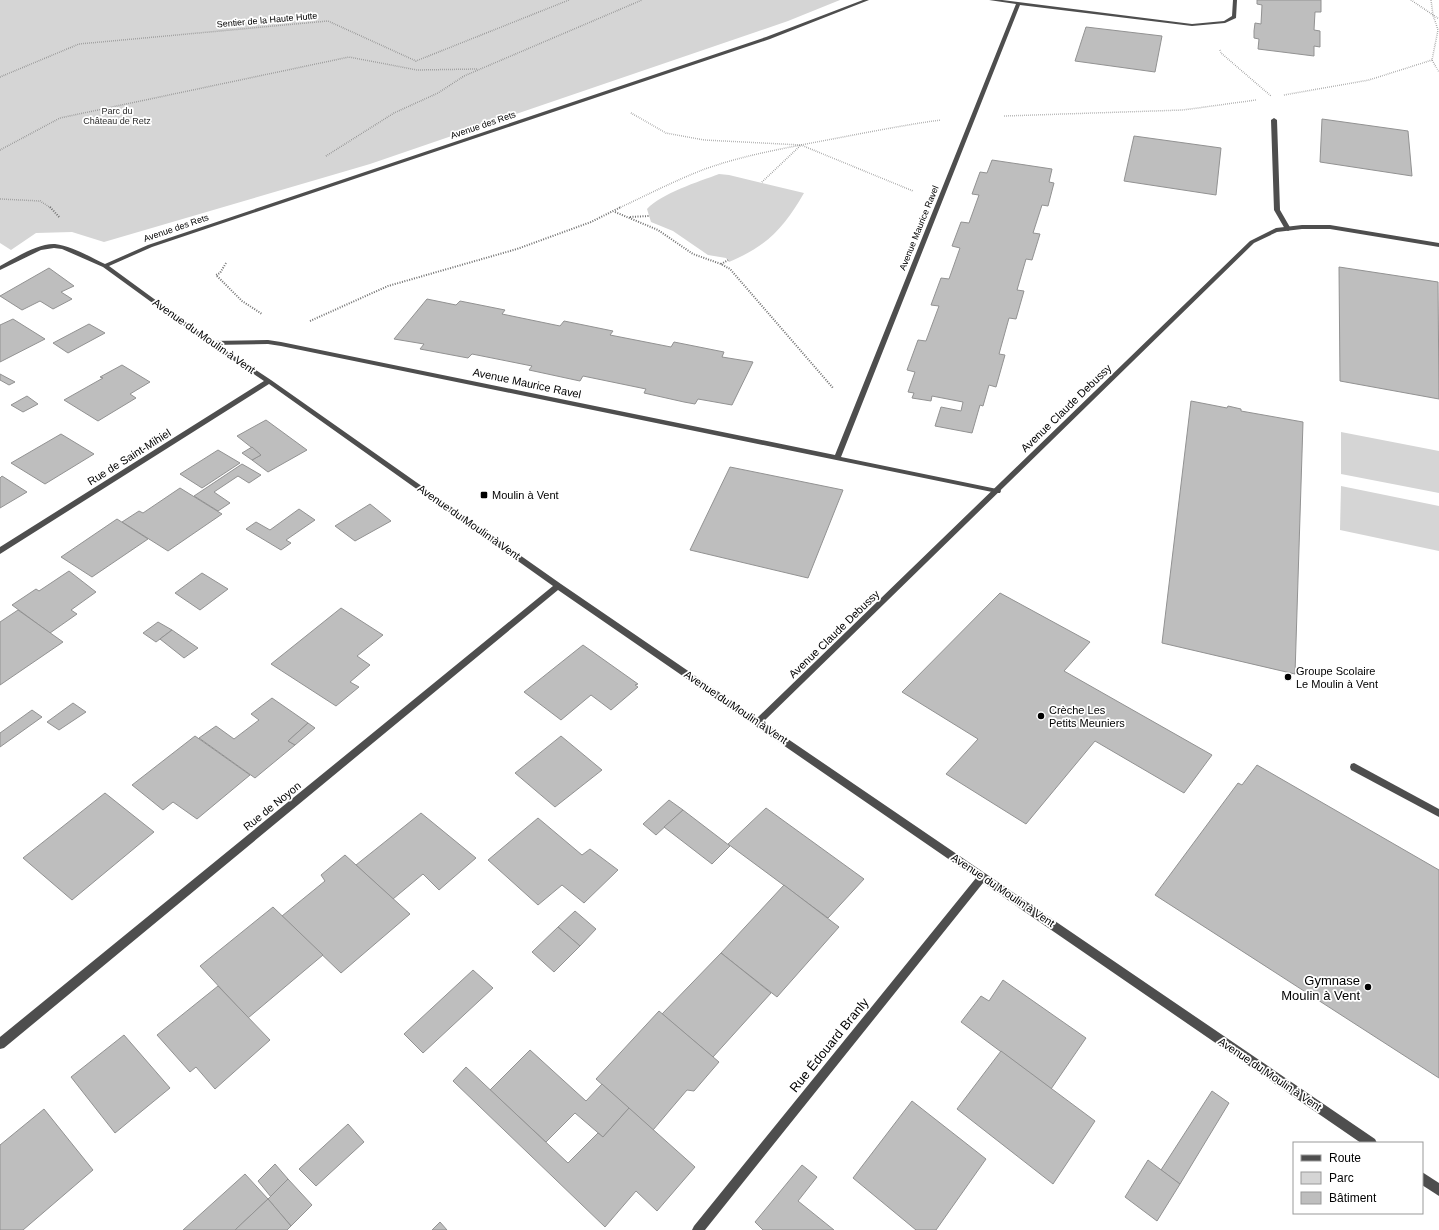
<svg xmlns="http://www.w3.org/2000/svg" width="1439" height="1230" font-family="Arial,sans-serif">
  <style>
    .green { fill: #d5d5d5 }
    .building { fill: #bebebe; stroke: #929292 }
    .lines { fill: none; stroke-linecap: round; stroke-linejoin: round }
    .path-far1 { stroke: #707070; stroke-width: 1.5; stroke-dasharray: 0.5 1.5; stroke-linecap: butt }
    .path { stroke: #707070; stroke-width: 2; stroke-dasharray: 1 1.5; stroke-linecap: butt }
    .service { fill: #4e4e4e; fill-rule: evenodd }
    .minor { fill: #4e4e4e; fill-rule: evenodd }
    .poi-dot { fill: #000; stroke: #fff; stroke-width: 1.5 }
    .labels { text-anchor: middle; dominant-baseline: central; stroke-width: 3.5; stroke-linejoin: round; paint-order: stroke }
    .far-street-label { font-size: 9px; fill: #000; stroke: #fff }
    .far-park-label { font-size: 9px; fill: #2c2c2c; stroke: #fff }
    .street-label { font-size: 11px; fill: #000; stroke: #fff }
    .poi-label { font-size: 11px; fill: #000; stroke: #fff; text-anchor: start }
    .near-poi-label { font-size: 13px; fill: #000; stroke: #fff; text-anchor: end }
    .near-street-label { font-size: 13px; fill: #000; stroke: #fff }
  </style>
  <rect width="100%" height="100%" fill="#fff"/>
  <g class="green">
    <path d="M0,0H840L788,21L370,164L104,242L72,232L36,233L11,250L0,243Z"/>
    <path d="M719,174L729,175L804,193C784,228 767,246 729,262L726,258L708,255L673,231L651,222L647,209C662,193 698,182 719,174Z"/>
    <path d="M1341,432L1439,451V493L1341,474Z"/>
    <path d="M1341,486L1439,506V551L1340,530Z"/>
  </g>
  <g class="building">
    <path d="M1257,0H1321V12H1315L1314,30L1320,31V47L1314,46V56L1258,49L1259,39L1254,38V31L1255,23L1261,24L1262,5L1257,4Z"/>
    <path d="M1086,27L1162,36L1155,72L1075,61Z"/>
    <path d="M1322,119L1408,131L1412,176L1320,162Z"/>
    <path d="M1134,136L1221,148L1216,195L1124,181Z"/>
    <path d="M992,160L1052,169L1049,182L1054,183L1048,206L1042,205L1033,233L1040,234L1032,260L1026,259L1017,290L1024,291L1016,319L1009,318L999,354L1005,355L996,387L989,385L983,406L980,405L972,433L935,426L941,407L961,411L963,402L932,396L931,401L912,398L914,393L908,392L915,372L907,370L918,340L926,341L939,306L931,305L941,278L949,279L960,248L952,246L961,222L969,223L979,195L972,194L980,172L987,173Z"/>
    <path d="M1339,267L1438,282L1439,399L1340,381Z"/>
    <path d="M49,268L74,286L61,292L72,299L53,309L40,301L22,310L0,296Z"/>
    <path d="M427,299L456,305L460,301L505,310L502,314L560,326L564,321L613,331L610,335L671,347L674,342L724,352L722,357L753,362L732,405L698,399L695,404L684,402L644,393L646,389L583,376L580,381L529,370L532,366L472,354L468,358L420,349L424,344L394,339Z"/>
    <path d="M13,319L45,339L0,362V325Z"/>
    <path d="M89,324L105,333L68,353L53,343Z"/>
    <path d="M122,365L150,382L130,394L136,398L98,421L64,400L103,378L100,377Z"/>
    <path d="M0,374L15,382L9,385L0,380Z"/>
    <path d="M27,396L38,404L23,412L11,405Z"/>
    <path d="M1191,401L1227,408L1228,406L1241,409V411L1303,422L1295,674L1162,643Z"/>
    <path d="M266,420L307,450L268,472L252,460L261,455L237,436Z"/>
    <path d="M61,434L94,454L45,484L11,463Z"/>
    <path d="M252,447L261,455L252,460L242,453Z"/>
    <path d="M218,450L240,463L202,488L180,474Z"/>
    <path d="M242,464L261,475L249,483L238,476L214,492L230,503L218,511L194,496Z"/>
    <path d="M730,467L843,490L808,578L690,550Z"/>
    <path d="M2,476L27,492L0,508V478Z"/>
    <path d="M180,488L222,514L168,551L122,522L139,511L143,513Z"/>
    <path d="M370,504L391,521L355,541L335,526Z"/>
    <path d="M299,509L315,520L286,540L291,543L281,550L246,529L256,522L270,530Z"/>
    <path d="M117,519L148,539L92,577L61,557Z"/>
    <path d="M69,571L96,592L71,610L77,614L50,633L12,605L36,589L39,591Z"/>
    <path d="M202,573L228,589L200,610L175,593Z"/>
    <path d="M1000,593L1090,642L1064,671L1212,755L1184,793L1095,741L1026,824L946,774L978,739L902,692Z"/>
    <path d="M341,608L383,635L357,656L370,665L350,682L359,687L336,706L271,664Z"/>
    <path d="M18,610L63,642L0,685V622Z"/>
    <path d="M158,622L172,630L156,642L143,633Z"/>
    <path d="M172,630L198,648L184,658L160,639Z"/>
    <path d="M583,645L638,684L635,685L638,687L611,710L591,695L561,720L524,692Z"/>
    <path d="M272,698L308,723L288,741L295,745L255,778L199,738L216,726L234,739L259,720L251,714Z"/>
    <path d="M73,703L86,712L59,730L47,722Z"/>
    <path d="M32,710L42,717L0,747V733Z"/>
    <path d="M308,723L315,728L295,745L288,741Z"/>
    <path d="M195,736L250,775L197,819L173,802L163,810L132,785Z"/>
    <path d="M561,736L602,770L555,807L515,773Z"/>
    <path d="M1257,765L1439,870V1078L1155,895L1238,783L1242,785Z"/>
    <path d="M105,793L154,832L72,900L23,858Z"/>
    <path d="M669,800L683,810L656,835L643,824Z"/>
    <path d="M766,808L864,879L828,918L728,844Z"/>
    <path d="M683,810L730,846L712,864L664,827Z"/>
    <path d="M421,813L476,858L439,890L423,874L393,899L356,865Z"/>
    <path d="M538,818L582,855L590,849L618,870L584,903L562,885L538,905L488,860Z"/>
    <path d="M345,855L410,914L341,973L282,916L325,881L321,875Z"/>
    <path d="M784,885L839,927L777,997L721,953Z"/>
    <path d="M273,907L323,955L248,1018L200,966Z"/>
    <path d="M575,911L596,929L580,946L558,927Z"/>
    <path d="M558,927L580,946L554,972L532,952Z"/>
    <path d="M721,953L771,993L713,1057L662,1014Z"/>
    <path d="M473,970L493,988L423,1053L404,1034Z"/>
    <path d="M1003,980L1086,1038L1051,1089L961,1022L981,996L989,1001Z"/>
    <path d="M218,986L270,1040L215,1089L196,1067L190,1072L157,1035Z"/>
    <path d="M659,1011L719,1062L694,1091L687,1090L653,1130L596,1079Z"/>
    <path d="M124,1035L170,1088L115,1133L71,1077Z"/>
    <path d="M530,1050L586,1101L602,1084L629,1108L603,1137L575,1113L546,1142L490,1090Z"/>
    <path d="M1001,1051L1095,1121L1053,1184L957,1109Z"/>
    <path d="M466,1067L568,1163L598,1133L603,1137L629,1108L695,1167L657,1211L636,1191L605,1227L453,1081Z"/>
    <path d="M1212,1091L1229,1103L1180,1184L1161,1170Z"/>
    <path d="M912,1101L986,1159L936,1230H916L853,1178Z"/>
    <path d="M44,1109L93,1170L23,1230H0V1145Z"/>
    <path d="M348,1124L364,1142L316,1186L299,1169Z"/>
    <path d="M1148,1160L1180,1184L1157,1221L1125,1197Z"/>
    <path d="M275,1164L288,1179L271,1197L258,1181Z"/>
    <path d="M802,1165L817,1177L798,1201L834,1230H763L755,1222Z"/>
    <path d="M245,1174L268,1199L235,1230H183Z"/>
    <path d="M288,1179L312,1205L291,1226L268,1199Z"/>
    <path d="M268,1199L291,1226L287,1230H235Z"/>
    <path d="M440,1222L447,1230H432Z"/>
  </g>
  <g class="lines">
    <g class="path-far1">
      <path d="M1411,0L1439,19"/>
      <path d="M1431,0L1433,15L1438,30L1432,60L1439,72"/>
      <path d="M1220,50L1221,53L1271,96"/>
      <path d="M0,77L79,44L328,21L416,61L569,0"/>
      <path d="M1284,95L1369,80L1432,60"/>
      <path d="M631,113L666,133L704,140L801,145L913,191"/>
      <path d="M1004,116L1183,110L1256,100"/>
      <path d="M0,150L60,118L349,57L417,70L477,69"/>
      <path d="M326,156L394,113L438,93L464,76L642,0"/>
      <path d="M762,182L801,145"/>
      <path d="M0,199L40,201L51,208"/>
      <path d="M619,208C647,195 676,180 705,169C744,155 786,148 827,140C865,133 903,125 941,120"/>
    </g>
    <g class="path">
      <path d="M50,207L60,218"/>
      <path d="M615,212L658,230L693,254L721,264L730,269L833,388"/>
      <path d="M630,217L649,216"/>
      <path d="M226,263L220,273L216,275L242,301L262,314"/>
      <path d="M721,264L728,260"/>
      <path d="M310,321L388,286L517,249L591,222L621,207"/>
    </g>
    <g class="service">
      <path d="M989,0H1002L1192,24L1224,21L1232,16L1233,0H1237L1236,18L1225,23L1192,26L1020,5L841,457L997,489H1000L1001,491L1000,493H997L281,346L268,344L211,345L208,343L211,341L268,340L281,342L835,455L1016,4Z"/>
      <path d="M1274,118L1277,120L1280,210L1291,229L1288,231L1285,229L1274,210L1271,120Z"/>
      <path d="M1354,763L1439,809V817L1351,770L1350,767L1351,764Z"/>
    </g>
    <g class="minor">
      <path d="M863,0H869L770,39L152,247L109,266L213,342L271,380L561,584L757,718L1250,241L1276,228L1302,225H1330L1439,243V247L1330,229H1302L1277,232L1254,243L763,722L1375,1139L1377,1143H1361L983,883L705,1230H692L694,1226L976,878L558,590L4,1048L0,1049V1037L553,586L269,384L0,554V547L264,381L209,344L103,267L62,249L54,248L41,250L0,270V266C15,258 38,243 55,244C72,246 90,257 105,264L148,245L766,37Z"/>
      <path d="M1422,1172L1439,1183V1196L1422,1185Z"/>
    </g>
  </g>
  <g class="poi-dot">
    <rect x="480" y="491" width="8" height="8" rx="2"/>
    <circle cx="1288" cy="677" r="4"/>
    <circle cx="1041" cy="716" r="4"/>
    <circle cx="1368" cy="987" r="4"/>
  </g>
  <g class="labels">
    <g class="far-street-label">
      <text transform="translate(267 20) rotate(-5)">Sentier de la Haute Hutte</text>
      <text transform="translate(483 125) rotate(-19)">Avenue des Rets</text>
      <text transform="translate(176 228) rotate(-19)">Avenue des Rets</text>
      <text transform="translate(919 228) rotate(-68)">Avenue Maurice Ravel</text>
    </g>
    <g class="far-park-label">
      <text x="117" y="111">Parc du<tspan x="117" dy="10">Château de Retz</tspan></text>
    </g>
    <g class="street-label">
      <text transform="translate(204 336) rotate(35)">Avenue du Moulin à Vent</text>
      <text transform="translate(527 383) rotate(12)">Avenue Maurice Ravel</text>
      <text transform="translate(1066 408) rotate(-44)">Avenue Claude Debussy</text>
      <text transform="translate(129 457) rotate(-32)">Rue de Saint-Mihiel</text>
      <text transform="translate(469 522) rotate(35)">Avenue du Moulin à Vent</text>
      <text transform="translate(834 634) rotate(-44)">Avenue Claude Debussy</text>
      <text transform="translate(736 707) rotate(34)">Avenue du Moulin à Vent</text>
      <text transform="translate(272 806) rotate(-39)">Rue de Noyon</text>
      <text transform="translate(1003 890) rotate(34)">Avenue du Moulin à Vent</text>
      <text transform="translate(1270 1074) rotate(34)">Avenue du Moulin à Vent</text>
    </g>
    <g class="poi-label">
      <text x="492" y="495">Moulin à Vent</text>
      <text x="1296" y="671">Groupe Scolaire<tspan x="1296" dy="13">Le Moulin à Vent</tspan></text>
      <text x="1049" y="710">Crèche Les<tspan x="1049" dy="13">Petits Meuniers</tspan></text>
    </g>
    <g class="near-poi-label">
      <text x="1360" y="980">Gymnase<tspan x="1360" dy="15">Moulin à Vent</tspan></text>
    </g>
    <g class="near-street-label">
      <text transform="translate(829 1045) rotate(-51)">Rue Édouard Branly</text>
    </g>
  </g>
  <rect x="1293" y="1142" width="130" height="72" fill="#ffffff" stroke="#999999"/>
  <rect x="1301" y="1155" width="20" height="6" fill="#4e4e4e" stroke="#999999"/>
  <text x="1329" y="1162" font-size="12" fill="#000000">Route</text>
  <rect x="1301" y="1172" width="20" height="12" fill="#d5d5d5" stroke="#999999"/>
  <text x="1329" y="1182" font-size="12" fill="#000000">Parc</text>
  <rect x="1301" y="1192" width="20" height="12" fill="#bebebe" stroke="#999999"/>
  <text x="1329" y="1202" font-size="12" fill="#000000">Bâtiment</text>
</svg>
